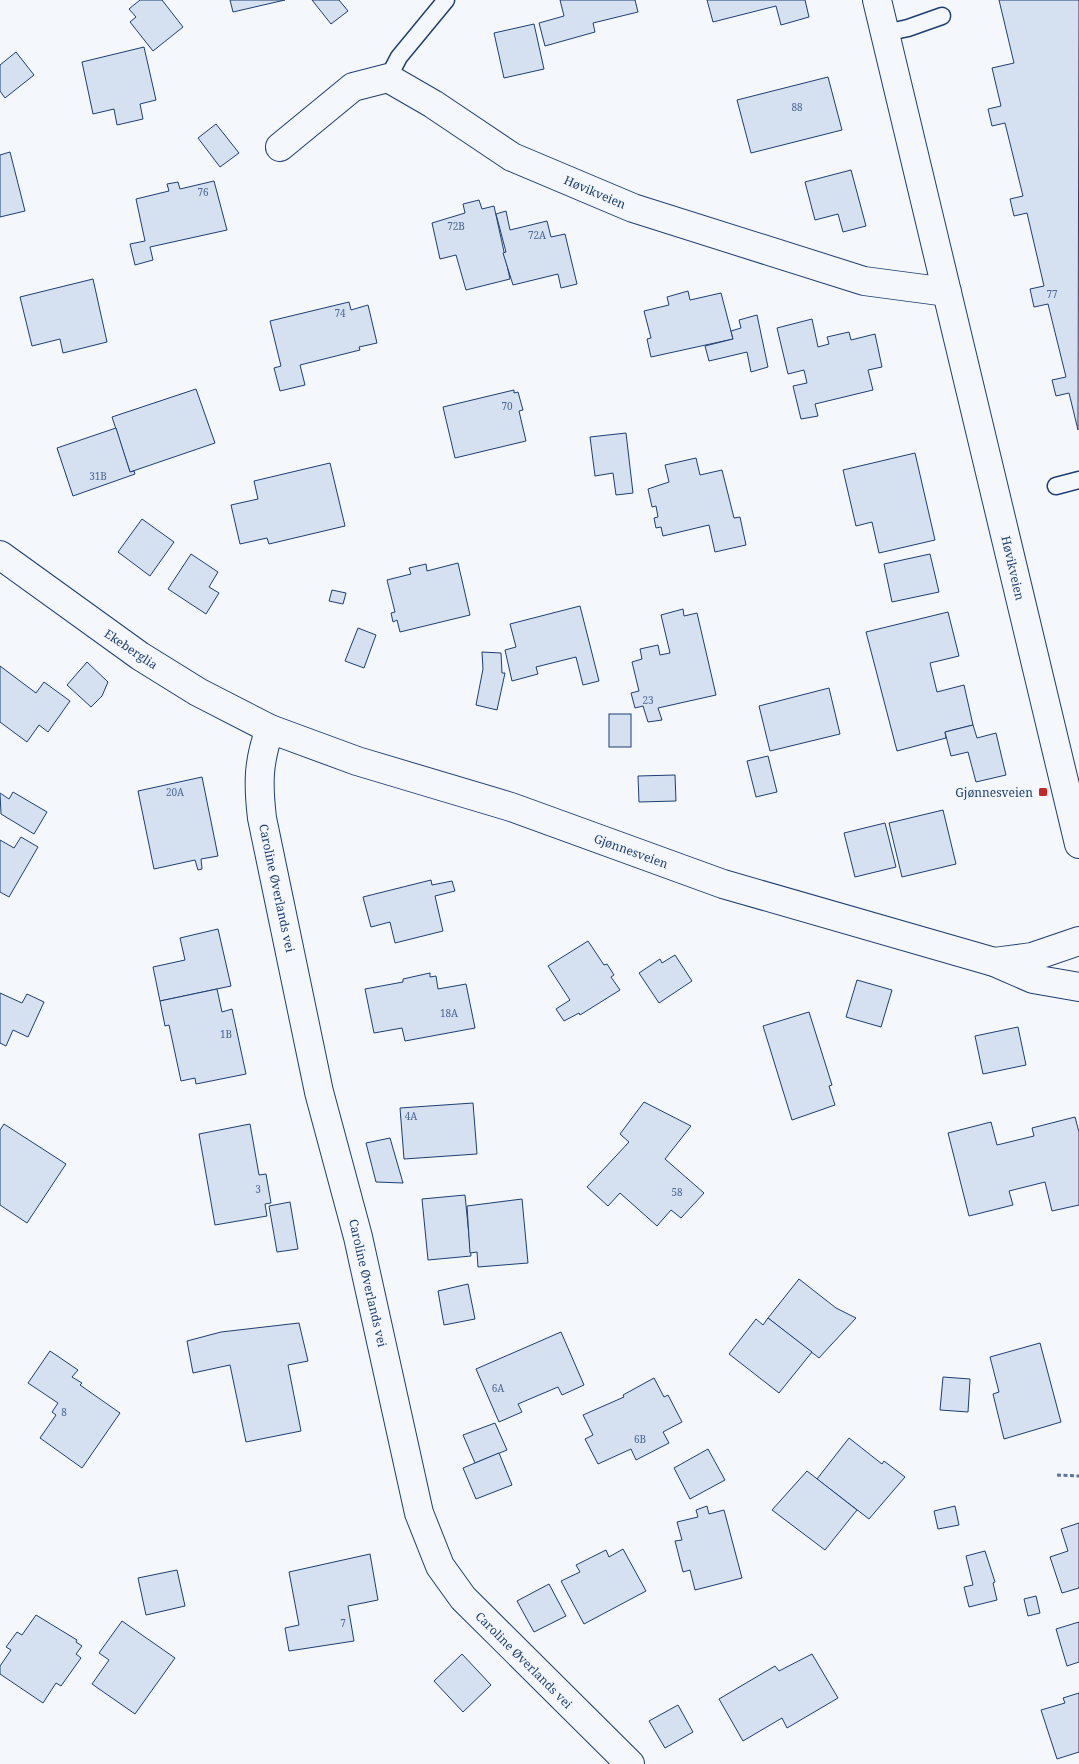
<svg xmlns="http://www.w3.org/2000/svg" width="1079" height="1764" font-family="'Noto Serif',serif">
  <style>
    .building { fill: #d5e0f0; stroke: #1d3f73 }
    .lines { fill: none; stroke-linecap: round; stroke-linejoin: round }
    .service-casing { stroke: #1d3f73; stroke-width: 19 }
    .minor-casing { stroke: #1d3f73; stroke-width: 30 }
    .secondary-casing { stroke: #1d3f73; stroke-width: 30 }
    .path { stroke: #5e769c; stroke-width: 3; stroke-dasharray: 4 2.5; stroke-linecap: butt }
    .service { stroke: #f4f7fb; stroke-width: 16 }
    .minor { stroke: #f4f7fb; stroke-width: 28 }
    .secondary { stroke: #f4f7fb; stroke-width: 28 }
    .poi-dot { fill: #c62828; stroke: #f4f7fb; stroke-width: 2 }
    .labels { text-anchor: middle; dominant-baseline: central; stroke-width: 4; stroke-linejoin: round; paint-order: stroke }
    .number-label { font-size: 10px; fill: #4b6792 }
    .street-label { font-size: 12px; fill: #1d3f73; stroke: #f4f7fb }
    .poi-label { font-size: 12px; fill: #1d3f73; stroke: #f4f7fb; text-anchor: end }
  </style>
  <rect width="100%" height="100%" fill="#f4f7fb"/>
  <g class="building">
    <path d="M140,0H162L183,27L153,51L130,22L136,17L129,9Z"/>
    <path d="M230,0H285L233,12Z"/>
    <path d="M312,0H339L348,11L331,24Z"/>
    <path d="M560,0H635L638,12L593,23L595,32L545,46L539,23L564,16Z"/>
    <path d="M707,0H805L809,17L781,25L776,6L713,22Z"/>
    <path d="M999,0H1079L1078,430L1069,393L1056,396L1052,380L1066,377L1048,304L1034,307L1030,289L1044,286L1027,213L1014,216L1010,199L1023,196L1005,123L992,126L988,109L1001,106L992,68L1014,63Z"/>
    <path d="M534,24L544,69L504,78L494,33Z"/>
    <path d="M144,47L156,100L140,104L143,119L117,125L114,109L93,114L82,62Z"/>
    <path d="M16,52L34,75L5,98L0,91V65Z"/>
    <path d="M828,77L842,130L751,153L737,100Z"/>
    <path d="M216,124L239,153L220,167L198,138Z"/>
    <path d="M10,152L25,211L0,217V155Z"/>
    <path d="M851,170L866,226L843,232L838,214L815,220L805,182Z"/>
    <path d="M214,181L227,230L150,247L153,260L135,265L130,244L145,241L136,199L169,191L167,184L178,182L180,189Z"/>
    <path d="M479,200L482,209L494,206L510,279L466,290L456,255L440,259L432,223L465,213L463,204Z"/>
    <path d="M506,211L510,230L547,221L551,237L565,234L577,284L561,288L558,274L513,285L503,253L506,252L496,214Z"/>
    <path d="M93,279L107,342L63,353L60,339L32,346L20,297Z"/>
    <path d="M688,291L690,300L721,293L733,339L651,357L647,339L651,338L644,311L669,305L667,297Z"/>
    <path d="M349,302L351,310L368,305L377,343L359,347L360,350L300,365L305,385L280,391L274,368L281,366L270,321Z"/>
    <path d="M757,315L768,367L751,372L747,352L709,361L705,346L733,339L731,331L741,328L739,320Z"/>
    <path d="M812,319L818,347L829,344L827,337L849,332L851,340L875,334L882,367L868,370L873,390L815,404L818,416L801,419L793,386L807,383L804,370L788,374L777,328Z"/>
    <path d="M196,389L215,443L130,472L112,417Z"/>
    <path d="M514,390V393L518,392L523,410L519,411L526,441L455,458L443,407Z"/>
    <path d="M116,428L130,472L134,471L135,474L73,496L57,448Z"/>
    <path d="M626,433L633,493L616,495L613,473L595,476L590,437Z"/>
    <path d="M915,453L935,540L879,553L872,522L856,526L843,470Z"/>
    <path d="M696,458L700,475L722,470L734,518L740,517L746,545L715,552L709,525L663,536L661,527L656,528L654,518L658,517L656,506L652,507L648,489L669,482L665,465Z"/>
    <path d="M330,463L345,526L269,544L267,538L240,544L231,505L258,499L254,481Z"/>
    <path d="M142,519L174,542L150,576L118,552Z"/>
    <path d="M191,554L218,572L209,587L219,593L206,614L168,589Z"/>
    <path d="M930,554L939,592L892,602L884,564Z"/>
    <path d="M458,563L470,615L400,632L397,620L393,622L391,613L395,612L387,580L411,574L409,568L426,564L427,571Z"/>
    <path d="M332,590L346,593L343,604L329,601Z"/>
    <path d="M580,606L599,681L583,685L576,657L536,667L538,674L512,681L505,650L516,647L510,624Z"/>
    <path d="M683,609L684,616L697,613L716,695L658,708L662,720L648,722L643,706L635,708L631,693L639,691L632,662L642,659L640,649L658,645L660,655L670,653L661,615Z"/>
    <path d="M948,612L959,656L930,663L937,692L964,685L973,725L945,732L946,738L897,751L866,632Z"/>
    <path d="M358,628L376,635L364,668L345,661Z"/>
    <path d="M482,652L501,653L502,673H505L497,710L476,705L483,669Z"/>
    <path d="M87,662L108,682L102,696L91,707L67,685Z"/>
    <path d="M0,666L36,693L44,682L70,701L48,732L39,725L27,742L0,722Z"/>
    <path d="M829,688L840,734L770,751L759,706Z"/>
    <rect x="609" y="714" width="22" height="33"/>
    <path d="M973,725L977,738L996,733L1006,775L976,782L968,752L951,756L945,732Z"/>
    <path d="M768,756L777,792L756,797L747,761Z"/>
    <path d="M675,775L676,801L639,802L638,776Z"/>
    <path d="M202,777L218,856L201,859L202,869L198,870L195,860L154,869L138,791Z"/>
    <path d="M13,792L47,812L34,834L1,814L0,793L9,799Z"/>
    <path d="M943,810L956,864L902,877L889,823Z"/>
    <path d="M885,823L896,867L855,877L844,833Z"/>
    <path d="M21,837L38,847L9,897L0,892V840L14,848Z"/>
    <path d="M431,880L432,885L452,881L455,891L435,896L443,931L395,943L390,922L371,927L363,897Z"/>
    <path d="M218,929L231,986L160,1001L153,967L185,960L180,938Z"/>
    <path d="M588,941L604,965L607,964L614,975L611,977L620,990L580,1015L579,1013L564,1021L556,1009L570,1000L548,966Z"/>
    <path d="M675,955L692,981L659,1003L639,973L660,959L662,963Z"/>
    <path d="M430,973V977L436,976L438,989L466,984L475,1028L405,1041L402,1028L374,1033L365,989L403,982V979Z"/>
    <path d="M857,980L892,990L881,1027L846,1017Z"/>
    <path d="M217,989L222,1012L232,1009L246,1074L196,1084L195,1078L181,1081L169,1025L165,1026L160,1001Z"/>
    <path d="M0,993L22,1003L27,994L44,1002L28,1037L13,1030L6,1046L0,1043Z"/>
    <path d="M809,1012L832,1085L829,1086L835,1105L792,1120L763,1026Z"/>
    <path d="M1018,1027L1026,1065L983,1074L975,1036Z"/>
    <path d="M644,1102L691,1126L665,1159L704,1193L681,1218L671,1210L657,1226L620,1193L608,1206L587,1187L629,1142L620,1134Z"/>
    <path d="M473,1103L477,1154L404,1159L400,1108Z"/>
    <path d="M1075,1117L1079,1132V1205L1052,1211L1045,1182L1009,1191L1013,1205L969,1216L948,1133L991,1122L997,1145L1034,1136L1032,1128Z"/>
    <path d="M4,1124L66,1164L27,1223L0,1205V1130Z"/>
    <path d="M250,1124L259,1175L266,1174L271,1203L265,1204L267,1216L215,1225L199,1134Z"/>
    <path d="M390,1138L403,1183L376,1182L366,1143Z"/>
    <path d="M465,1195L471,1256L428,1260L422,1199Z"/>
    <path d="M522,1199L528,1263L478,1267L477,1252L470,1253L467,1206Z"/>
    <path d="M290,1202L298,1249L277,1252L269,1206Z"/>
    <path d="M799,1279L836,1308L856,1318L819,1358L768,1318Z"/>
    <path d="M468,1284L475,1319L444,1325L438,1291Z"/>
    <path d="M768,1318L812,1352L779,1393L729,1354L756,1319L763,1325Z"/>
    <path d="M299,1323L308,1361L288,1365L301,1431L246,1442L230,1365L193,1373L187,1341L221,1332Z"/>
    <path d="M561,1332L584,1385L562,1395L558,1387L518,1404L522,1412L499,1422L476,1369Z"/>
    <path d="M1040,1343L1061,1422L1004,1439L993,1394L999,1392L990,1357Z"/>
    <path d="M50,1351L78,1370L72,1377L82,1383L80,1385L120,1413L82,1468L40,1438L56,1415L52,1412L58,1403L28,1383Z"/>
    <path d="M943,1377L970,1379L968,1412L940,1410Z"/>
    <path d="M654,1378L664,1397L668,1395L682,1422L663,1432L669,1443L636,1460L631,1449L598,1464L585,1439L593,1435L583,1415L624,1397L623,1395Z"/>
    <path d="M495,1423L507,1450L475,1463L463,1435Z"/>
    <path d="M849,1438L882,1464L884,1461L905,1477L869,1519L817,1479Z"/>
    <path d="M708,1449L725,1480L690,1499L674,1468Z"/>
    <path d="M499,1453L512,1485L476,1499L463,1468Z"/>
    <path d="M807,1471L857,1510L825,1550L772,1510Z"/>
    <path d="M707,1506L709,1514L724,1510L742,1578L695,1590L690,1570L683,1572L675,1541L682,1540L677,1522L698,1517L696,1510Z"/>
    <path d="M955,1506L959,1525L938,1529L934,1511Z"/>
    <path d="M1079,1523V1588L1062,1593L1050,1557L1068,1551L1061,1529Z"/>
    <path d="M623,1549L646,1591L584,1624L561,1581L580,1572L576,1565L606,1550L609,1557Z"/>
    <path d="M985,1551L995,1582L993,1583L997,1600L969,1607L964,1587L973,1585L966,1556Z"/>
    <path d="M370,1554L378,1600L348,1606L354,1641L289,1651L285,1628L299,1625L289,1572Z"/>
    <path d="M177,1570L185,1606L146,1615L138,1578Z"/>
    <path d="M549,1584L566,1616L534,1632L517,1601Z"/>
    <path d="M1036,1596L1040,1613L1028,1616L1024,1599Z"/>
    <path d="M36,1615L77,1640L76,1642L82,1646L76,1654L81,1658L61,1686L56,1683L43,1703L0,1674V1666L11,1650L6,1647L17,1632L22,1635Z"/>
    <path d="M122,1621L175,1658L135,1714L92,1684L109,1660L99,1653Z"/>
    <path d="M1079,1622V1662L1067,1666L1056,1629Z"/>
    <path d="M462,1654L491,1685L463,1712L434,1681Z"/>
    <path d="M812,1654L838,1698L787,1728L782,1718L743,1741L719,1699L775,1666L779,1671Z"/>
    <path d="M1079,1693V1752L1057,1759L1041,1710L1065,1703L1063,1698Z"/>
    <path d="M678,1705L693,1732L665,1748L649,1721Z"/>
  </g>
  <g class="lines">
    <defs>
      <g id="service">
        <path d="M885,33L908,28L942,16"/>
        <path d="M388,78L399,57L446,0"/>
        <path d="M1056,486L1079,480"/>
      </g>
      <g id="minor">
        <path d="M280,147L353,87L388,78L433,104L512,157L633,208L864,281L947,292"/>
        <path d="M0,555L140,656L198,692L270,729L357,761L511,807L723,884L994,962L1033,979L1079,987"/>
        <path d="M270,729C258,762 258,784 262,818L319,1092L358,1237L419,1513L440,1566L463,1598L630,1764"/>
        <path d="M994,962L1032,957L1079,941"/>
      </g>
      <path id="secondary" d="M877,0L1079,844"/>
    </defs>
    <use href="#service" class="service-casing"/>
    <use href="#minor" class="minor-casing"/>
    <use href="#secondary" class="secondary-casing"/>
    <path class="path" d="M1057,1475L1079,1476"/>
    <use href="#service" class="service"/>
    <use href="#minor" class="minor"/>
    <use href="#secondary" class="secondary"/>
  </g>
  <rect class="poi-dot" x="1038" y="787" width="10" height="10" rx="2.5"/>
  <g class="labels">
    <g class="number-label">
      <text x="797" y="107">88</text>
      <text x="203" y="192">76</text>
      <text x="456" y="226">72B</text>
      <text x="537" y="235">72A</text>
      <text x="1052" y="294">77</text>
      <text x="340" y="313">74</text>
      <text x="507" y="406">70</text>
      <text x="98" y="476">31B</text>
      <text x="648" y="700">23</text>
      <text x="175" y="792">20A</text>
      <text x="449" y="1013">18A</text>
      <text x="226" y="1034">1B</text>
      <text x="411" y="1116">4A</text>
      <text x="258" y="1189">3</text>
      <text x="677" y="1192">58</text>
      <text x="498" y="1388">6A</text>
      <text x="64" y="1412">8</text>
      <text x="640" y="1439">6B</text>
      <text x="343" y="1623">7</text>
    </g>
    <g class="street-label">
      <text transform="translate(595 192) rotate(23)">Høvikveien</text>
      <text transform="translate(1013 568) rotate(77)">Høvikveien</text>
      <text transform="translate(131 649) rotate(34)">Ekeberglia</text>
      <text transform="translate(631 851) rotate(20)">Gjønnesveien</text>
      <text transform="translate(277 888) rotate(78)">Caroline Øverlands vei</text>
      <text transform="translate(368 1283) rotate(77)">Caroline Øverlands vei</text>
      <text transform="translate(524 1660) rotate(45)">Caroline Øverlands vei</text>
    </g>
    <g class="poi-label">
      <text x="1033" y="792">Gjønnesveien</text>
    </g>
  </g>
</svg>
